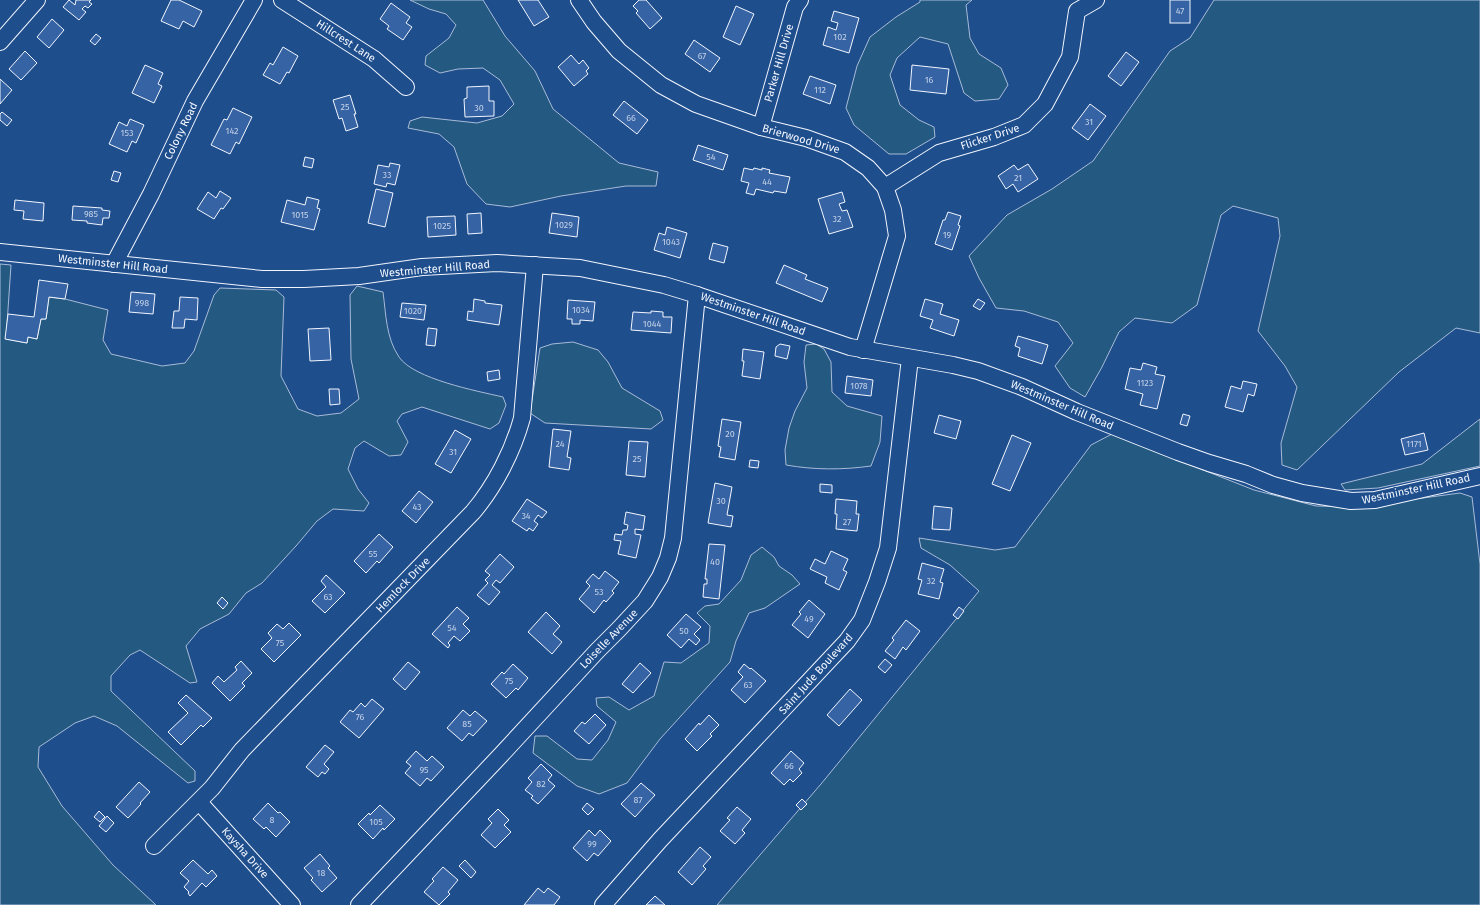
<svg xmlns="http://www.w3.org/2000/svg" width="1480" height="905" font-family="'Fira Sans',sans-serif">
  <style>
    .green { fill: #245a82; stroke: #a8bbd7 }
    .building { fill: #3563a3; stroke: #f2f6ff }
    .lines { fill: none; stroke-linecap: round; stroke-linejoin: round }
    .minor-casing { stroke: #f2f6ff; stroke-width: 18 }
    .minor { stroke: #1f4e8c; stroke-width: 16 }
    .labels { text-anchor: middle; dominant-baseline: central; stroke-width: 3; stroke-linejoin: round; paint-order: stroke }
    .number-label { font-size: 9px; fill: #c3d1e8 }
    .street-label { font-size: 11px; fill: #f2f6ff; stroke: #1f4e8c }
  </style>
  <rect width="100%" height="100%" fill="#1f4e8c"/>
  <g class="green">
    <path d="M410,0H483L505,36L535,71L553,109L619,163L658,172L656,186H626L561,196L510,207L486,204L467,184L454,147L439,134L408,128L410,121L422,117L477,123L502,116L514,104L500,80L483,68L458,69L440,73L425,65L426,56L449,38L456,25L446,14L429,9Z"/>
    <path d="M920,0H972L966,5L970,38L979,54L1001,68L1008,85L999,99L975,101L964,93L948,44L920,37L897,58L890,75L900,105L919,120L934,127L935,137L906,154H889L854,125L846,108L857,66L870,37L896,17L920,2Z"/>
    <path d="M1214,0H1480V333L1456,328L1399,372L1297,470L1282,465L1281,443L1297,387L1285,366L1258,331L1280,236L1278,218L1233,206L1221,215L1197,305L1172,323L1135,318L1119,332L1102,367L1085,397L1070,388L1055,366L1073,343L1058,322L1024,311L996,308L979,278L969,256L1007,215L1052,189L1093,161L1170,51L1190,38Z"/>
    <path d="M0,264L11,265L6,339L27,343L28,337L37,339L41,319H46L49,297L65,299L108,310L103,340L111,354L162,366L185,363L194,351L214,295L220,288L276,290L284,297L281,376L298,409L317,416L341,413L359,399L351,359L350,295L357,286L383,292C386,314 386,338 399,357C414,379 477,391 503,397L506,405L499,423L490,429L422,407L402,414L397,421L408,442L401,455L389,456L364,441L355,448L348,469L358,489L369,503L364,511L333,509L317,521L296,546L262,583L246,593L229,614L200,629L186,646L197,682L190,683L140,650L130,655L111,676V691L195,771V781L188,783L117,726L94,716L75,723L39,747L38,767L62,806L113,865L156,905H0Z"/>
    <path d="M573,342L598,350L608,362L622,388L660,411L663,420L651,429L545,423L530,413L540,348L552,344Z"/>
    <path d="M816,344L824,349L831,362L832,392L847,406L882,416L880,442L871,466C843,470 814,470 786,465L785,450L789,428L795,411L807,388L804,362L806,345Z"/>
    <path d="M1480,419V466L1378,488L1345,490L1341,484L1422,464Z"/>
    <path d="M1112,434L1254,490L1316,506L1356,507L1460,493L1472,497L1480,564V905H717L821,784L979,591L950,565L921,548L919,538L995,550L1015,547L1091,445Z"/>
    <path d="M762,547L774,557L779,566L792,575L800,584L765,608L749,613L736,641L730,662L660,739L627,783L599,794L577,786L533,753L535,736H547L577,759L592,760L608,740L616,722L597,706L596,698L609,697L629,710L654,696L664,662L681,663L709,643L710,626L697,613L705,606L719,604L741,580L751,555Z"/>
  </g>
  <g class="building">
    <path d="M69,0L75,5L76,0H91L89,2L92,4L88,8L85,6L82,9L86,12L79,20L63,7Z"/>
    <path d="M171,0H179L202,11L194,27L183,21L179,29L161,21Z"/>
    <path d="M518,0H538L549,17L534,26Z"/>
    <path d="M639,0H646L662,18L650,29L636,13L638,11L633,6Z"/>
    <rect x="1170" y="0" width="20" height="23"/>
    <path d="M391,3L410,17L406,23L412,27L403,40L387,29L389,26L380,19Z"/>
    <path d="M736,6L754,14L740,45L723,37Z"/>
    <path d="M834,11L859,18L849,53L823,45L828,27L836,30L838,23L831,21Z"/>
    <path d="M52,19L64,30L49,48L37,37Z"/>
    <path d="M96,34L101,38L95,45L90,41Z"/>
    <path d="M694,40L720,58L710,72L685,54Z"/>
    <path d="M283,47L298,56L289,73L287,72L280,84L263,75L270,63L273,65Z"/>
    <path d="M25,51L37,63L21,80L9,69Z"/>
    <path d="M1126,52L1139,62L1121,86L1108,76Z"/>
    <path d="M571,55L579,64L583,60L589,68L586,71L588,74L574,86L558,67Z"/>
    <path d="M145,65L163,73L158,84L162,86L154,103L132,93Z"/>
    <path d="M912,65L949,69L946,94L910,90Z"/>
    <path d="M810,76L836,85L830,104L803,94Z"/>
    <path d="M0,79L12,90L0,104Z"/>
    <path d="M489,86V101H494V116L465,117L464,99L467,98V87Z"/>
    <path d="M350,95L356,114H354L358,127L346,131L342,118L339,119L333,100Z"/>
    <path d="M624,101L648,120L637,134L613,115Z"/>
    <path d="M1090,104L1106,116L1088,140L1072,128Z"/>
    <path d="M233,108L252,117L239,144L236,142L230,154L211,145L224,119L227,120Z"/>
    <path d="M2,112L12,120L7,126L0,120V114Z"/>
    <path d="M130,119L144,125L136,143L132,141L127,152L109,144L119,122L127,126Z"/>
    <path d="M698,145L728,155L723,170L693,160Z"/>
    <path d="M305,157L314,159L312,168L303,166Z"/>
    <path d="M390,163L400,165L395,185L387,183L386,187L374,184L378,165L389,167Z"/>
    <path d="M1028,164L1038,179L1018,192L1013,184L1006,189L998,176L1014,165L1018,170Z"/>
    <path d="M744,168L753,170L754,168L762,170V168L770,170L769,173L790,177L786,193L774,191L773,193L756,189L754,195L746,193L749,183L741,181Z"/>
    <path d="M114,171L121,173L118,182L111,180Z"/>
    <path d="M376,189L393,193L385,227L368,223Z"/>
    <path d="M220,191L231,198L223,209L221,208L214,219L197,209L208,192L216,198Z"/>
    <path d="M842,192L845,202L839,204L842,211L847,210L853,227L829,234L818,199Z"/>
    <path d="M307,197L319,200L317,208L320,209L314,230L281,222L287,200L305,205Z"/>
    <path d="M15,200L44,203L43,221L23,219L24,211L14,210Z"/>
    <path d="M73,206L102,208V210L110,211L109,218H103L102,225L87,223V221L72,220Z"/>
    <path d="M948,212L961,216L958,225L960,226L952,250L935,244L943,220H945Z"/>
    <path d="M481,213L482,233L468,234L467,214Z"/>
    <path d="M552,213L579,217L577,237L549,233Z"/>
    <path d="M455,216L456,235L428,237L427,217Z"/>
    <path d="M667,227L687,233L680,258L654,250L659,233L665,235Z"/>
    <path d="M713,243L728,247L724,263L709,259Z"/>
    <path d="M784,265L807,275L805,279L828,288L822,302L776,283Z"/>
    <path d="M39,280L68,284L65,299L49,297L46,319H41L37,339L28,337L27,343L5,339L8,314L34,317Z"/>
    <path d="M131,292L155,294L153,314L129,312Z"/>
    <path d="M180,297L198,298L197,320L185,319L184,328H172L174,311H179Z"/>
    <path d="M474,299L485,301V303L502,305L499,325L467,320L468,311L473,312Z"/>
    <path d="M925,299L943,304L940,314L959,320L954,336L930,328L933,320L920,316Z"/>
    <path d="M978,299L985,303L980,310L973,306Z"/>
    <path d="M568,300L595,302L593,321L580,320V324H572V319H567Z"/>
    <path d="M402,303L426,305L424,320L400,317Z"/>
    <path d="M651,311L663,312V317H672L671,333L631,330L633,312L651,313Z"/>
    <path d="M329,328L331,360L310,361L308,329Z"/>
    <path d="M428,328L437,329L435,346L426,345Z"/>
    <path d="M1018,336L1048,345L1042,364L1018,356L1020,348L1015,346Z"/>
    <path d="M780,344L790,346L787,359L775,356L776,347Z"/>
    <path d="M743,349L764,352L760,379L742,376L744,361H742Z"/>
    <path d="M1143,363L1157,367L1155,374L1165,376L1157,409L1140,405L1143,394L1125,389L1130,368L1141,370Z"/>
    <path d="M499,370L500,379L488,381L487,372Z"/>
    <path d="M847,376L873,380L871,396L845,393Z"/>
    <path d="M1243,381L1257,384L1254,396L1248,394L1243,412L1225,407L1231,386L1241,389Z"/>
    <path d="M329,389H339L340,404L330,405Z"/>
    <path d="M1183,414L1190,416L1187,426L1180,424Z"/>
    <path d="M939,415L961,421L956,439L934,433Z"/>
    <path d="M722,419L741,422L735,460L719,457L721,447L718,446Z"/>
    <path d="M553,429L571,431L567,457L571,458L569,470L549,467Z"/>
    <path d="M455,430L471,439L451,473L435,464Z"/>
    <path d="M1424,433L1428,450L1405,455L1401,439Z"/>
    <path d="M1012,435L1031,443L1010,491L992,484Z"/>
    <path d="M629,441L648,442L645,477L626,475Z"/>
    <path d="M750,460L759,461L758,468L749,467Z"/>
    <path d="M715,483L732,487L727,515L733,516L731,527L708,523Z"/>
    <path d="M820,484L832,485V493L820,492Z"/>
    <path d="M419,491L433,502L416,523L402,511Z"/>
    <path d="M527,499L547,512L542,518L538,515L534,521L538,524L533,531L529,528L527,531L512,521Z"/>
    <path d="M836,499L857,501L856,514H859L857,531L836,529L837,514H835Z"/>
    <path d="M934,506L952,508L950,530L932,529Z"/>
    <path d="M626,512L645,516L643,530L635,529V534L641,535L636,558L618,554L621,541L614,540L615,534L622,535L623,530H627L628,525L624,524Z"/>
    <path d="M379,534L393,547L379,563L377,561L366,573L354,561Z"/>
    <path d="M709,544L725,545L719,599L703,597L704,584H707V579H705Z"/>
    <path d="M831,551L848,559L843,570L847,572L839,590L825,583L827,577L810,569L815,559L825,564Z"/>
    <path d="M500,554L514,567L500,583L496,580L492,585L500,592L489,605L477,595L488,583L485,580L490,575L485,571Z"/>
    <path d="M922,563L944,569L940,582L943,583L939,599L918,594L922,580L918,579Z"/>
    <path d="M605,571L619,582L612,591L614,593L606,602L604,600L594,613L579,599L590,586L586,582L593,574L599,579Z"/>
    <path d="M326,575L345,593L325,613L312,601L326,587L321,581Z"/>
    <path d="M222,597L228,603L223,609L217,603Z"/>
    <path d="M809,600L825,614L808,638L792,625L801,614L799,612Z"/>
    <path d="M457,607L469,618L463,624L470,631L460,641L454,636L448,643L450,645L448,648L432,634Z"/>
    <path d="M959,607L964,611L958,619L953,615Z"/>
    <path d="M546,612L560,626L553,634L562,642L552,654L528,632Z"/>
    <path d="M686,614L701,627L694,634L700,640L696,645L689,639L681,648L667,635Z"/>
    <path d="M906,620L920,631L906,650L903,647L895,659L885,651L894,640L892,638Z"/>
    <path d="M289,623L301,635L274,662L261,649L272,638L268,633L277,624L283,629Z"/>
    <path d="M885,659L892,665L885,673L878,667Z"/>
    <path d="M241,661L252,673L242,683L245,686L230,701L212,683L218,676L224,682L237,670L235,667Z"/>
    <path d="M408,662L420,672L405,690L393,679Z"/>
    <path d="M640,663L651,673L633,693L622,684Z"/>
    <path d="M513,664L528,678L518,690L516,688L506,698L491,684L502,672L504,674Z"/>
    <path d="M744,664L750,669L751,668L766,681L745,703L731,690L743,677L738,672Z"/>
    <path d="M850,689L862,700L839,726L827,715Z"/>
    <path d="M186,695L212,718L203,727L201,725L181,745L168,732L188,713L178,703Z"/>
    <path d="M372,699L384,709L359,738L340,722L350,710L353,712L361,703L365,707Z"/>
    <path d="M463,710L470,716L475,711L487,721L473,736L469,733L462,741L447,728Z"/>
    <path d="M595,714L606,725L589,744L574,731L582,722L585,724Z"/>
    <path d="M709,715L719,725L710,734L712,736L697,751L685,739L699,723L700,725Z"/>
    <path d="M325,745L334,752L324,764L329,769L325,774L322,772L318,777L306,767Z"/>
    <path d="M416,751L427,761L432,756L444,767L431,781L427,778L420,786L405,773L411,766L406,762Z"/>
    <path d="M791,751L804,763L799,769L802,773L793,782L790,779L784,785L771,773Z"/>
    <path d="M541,764L552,775L548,780L555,786L538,804L531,798L533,796L525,790L532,782L528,778Z"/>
    <path d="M139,782L150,792L140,803L141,804L128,818L116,807Z"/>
    <path d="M641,783L655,795L635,817L621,804Z"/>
    <path d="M802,799L807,804L801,810L796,805Z"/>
    <path d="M268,803L278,813L280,812L290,822L276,837L266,827L264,829L253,819Z"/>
    <path d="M587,803L594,809L588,815L582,809Z"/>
    <path d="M380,805L395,819L384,830L383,828L373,839L358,824L369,813L370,815Z"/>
    <path d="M737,807L751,819L742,830L745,833L735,844L720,831L730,820L727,818Z"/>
    <path d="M498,809L509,820L504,825L511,832L495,848L481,835L492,823L488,819Z"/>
    <path d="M99,811L105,817L100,822L94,817Z"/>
    <path d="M107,816L114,823L106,832L99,826Z"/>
    <path d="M589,830L595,836L600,830L611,841L598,856L594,853L587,861L573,848Z"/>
    <path d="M700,847L711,857L703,866L706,869L692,885L678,872Z"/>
    <path d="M320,854L330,866L328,868L337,878L322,892L311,880L313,878L304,868Z"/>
    <path d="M193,860L208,874L212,870L217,876L206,887L202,883L190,896L188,893L189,892L184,887L189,881L180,873Z"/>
    <path d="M465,860L476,872L471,878L459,866Z"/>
    <path d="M443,867L458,880L448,892L450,894L439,905L424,892L434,881L432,879Z"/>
    <path d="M538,888L544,893L548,888L560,897L554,905H524Z"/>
    <path d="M655,896L665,905H646Z"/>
  </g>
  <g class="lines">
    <defs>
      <g id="minor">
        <path d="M282,0L374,59L406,87"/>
        <path d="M579,0L594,22L619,51L661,85L696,104L761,127L806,138L845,152L868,168L885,187L893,210L897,236L863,350"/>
        <path d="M0,42L37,0"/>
        <path d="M761,127L795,7L800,0"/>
        <path d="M885,187L939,153L994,137L1024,125L1045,104L1070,57L1077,11L1096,0"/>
        <path d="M0,252L262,279H304L359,276L422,267L497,263L580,268L664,285L697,295L850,347L953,365L978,371L1022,387L1077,412L1178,452L1209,463L1246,474L1273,485L1302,493L1351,501L1375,500L1480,476"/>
        <path d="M114,264L151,194L195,101L254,0"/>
        <path d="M199,802L292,905"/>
        <path d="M154,846L212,788L242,750L473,512C495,486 513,451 522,418L535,265"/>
        <path d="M359,905L500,756L597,651L619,629L645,601L660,577L668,558L673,538L697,295"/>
        <path d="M603,905L660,840L847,641L862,620L877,582L888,548L910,358"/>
      </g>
    </defs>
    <use href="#minor" class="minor-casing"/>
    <use href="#minor" class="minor"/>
  </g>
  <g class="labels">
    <g class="number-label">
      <text x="1180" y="11">47</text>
      <text x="840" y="37">102</text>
      <text x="702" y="56">67</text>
      <text x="929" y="80">16</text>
      <text x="820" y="90">112</text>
      <text x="345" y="107">25</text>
      <text x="479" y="108">30</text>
      <text x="631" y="118">66</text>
      <text x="1089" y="122">31</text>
      <text x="232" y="131">142</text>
      <text x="127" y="133">153</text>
      <text x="711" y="157">54</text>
      <text x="387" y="175">33</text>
      <text x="1018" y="178">21</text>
      <text x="767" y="182">44</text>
      <text x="91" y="214">985</text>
      <text x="300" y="215">1015</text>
      <text x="837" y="219">32</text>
      <text x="564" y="225">1029</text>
      <text x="442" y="226">1025</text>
      <text x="947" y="235">19</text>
      <text x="671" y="242">1043</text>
      <text x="142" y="303">998</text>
      <text x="581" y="310">1034</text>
      <text x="413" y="311">1020</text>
      <text x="652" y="324">1044</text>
      <text x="1145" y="383">1123</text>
      <text x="859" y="386">1078</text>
      <text x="730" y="434">20</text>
      <text x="560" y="444">24</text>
      <text x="1414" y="444">1171</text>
      <text x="453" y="452">31</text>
      <text x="637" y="459">25</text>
      <text x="721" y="501">30</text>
      <text x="417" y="507">43</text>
      <text x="526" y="516">34</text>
      <text x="847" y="522">27</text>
      <text x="373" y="554">55</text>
      <text x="715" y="562">40</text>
      <text x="931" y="581">32</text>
      <text x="599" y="592">53</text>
      <text x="328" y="597">63</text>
      <text x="809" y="619">49</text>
      <text x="452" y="628">54</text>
      <text x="684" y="631">50</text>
      <text x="280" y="643">75</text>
      <text x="509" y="681">75</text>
      <text x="748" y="685">63</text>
      <text x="360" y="717">76</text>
      <text x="467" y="724">85</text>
      <text x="789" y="766">66</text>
      <text x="424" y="770">95</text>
      <text x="541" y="784">82</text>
      <text x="638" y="800">87</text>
      <text x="272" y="820">8</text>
      <text x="376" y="822">105</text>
      <text x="592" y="844">99</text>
      <text x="321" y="873">18</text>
    </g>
    <g class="street-label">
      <text transform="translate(346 41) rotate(33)">Hillcrest Lane</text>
      <text transform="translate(779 63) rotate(-74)">Parker Hill Drive</text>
      <text transform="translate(181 131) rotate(-64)">Colony Road</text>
      <text transform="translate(990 137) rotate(-18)">Flicker Drive</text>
      <text transform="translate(801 139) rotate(16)">Brierwood Drive</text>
      <text transform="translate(113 264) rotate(6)">Westminster Hill Road</text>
      <text transform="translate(435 269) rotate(-5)">Westminster Hill Road</text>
      <text transform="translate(753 314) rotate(19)">Westminster Hill Road</text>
      <text transform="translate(1062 405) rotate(23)">Westminster Hill Road</text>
      <text transform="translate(1416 489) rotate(-12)">Westminster Hill Road</text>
      <text transform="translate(403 585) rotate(-46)">Hemlock Drive</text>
      <text transform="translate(609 639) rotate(-46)">Loiselle Avenue</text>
      <text transform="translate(816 674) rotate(-48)">Saint Jude Boulevard</text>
      <text transform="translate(245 853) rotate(48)">Kaysha Drive</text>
    </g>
  </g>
</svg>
